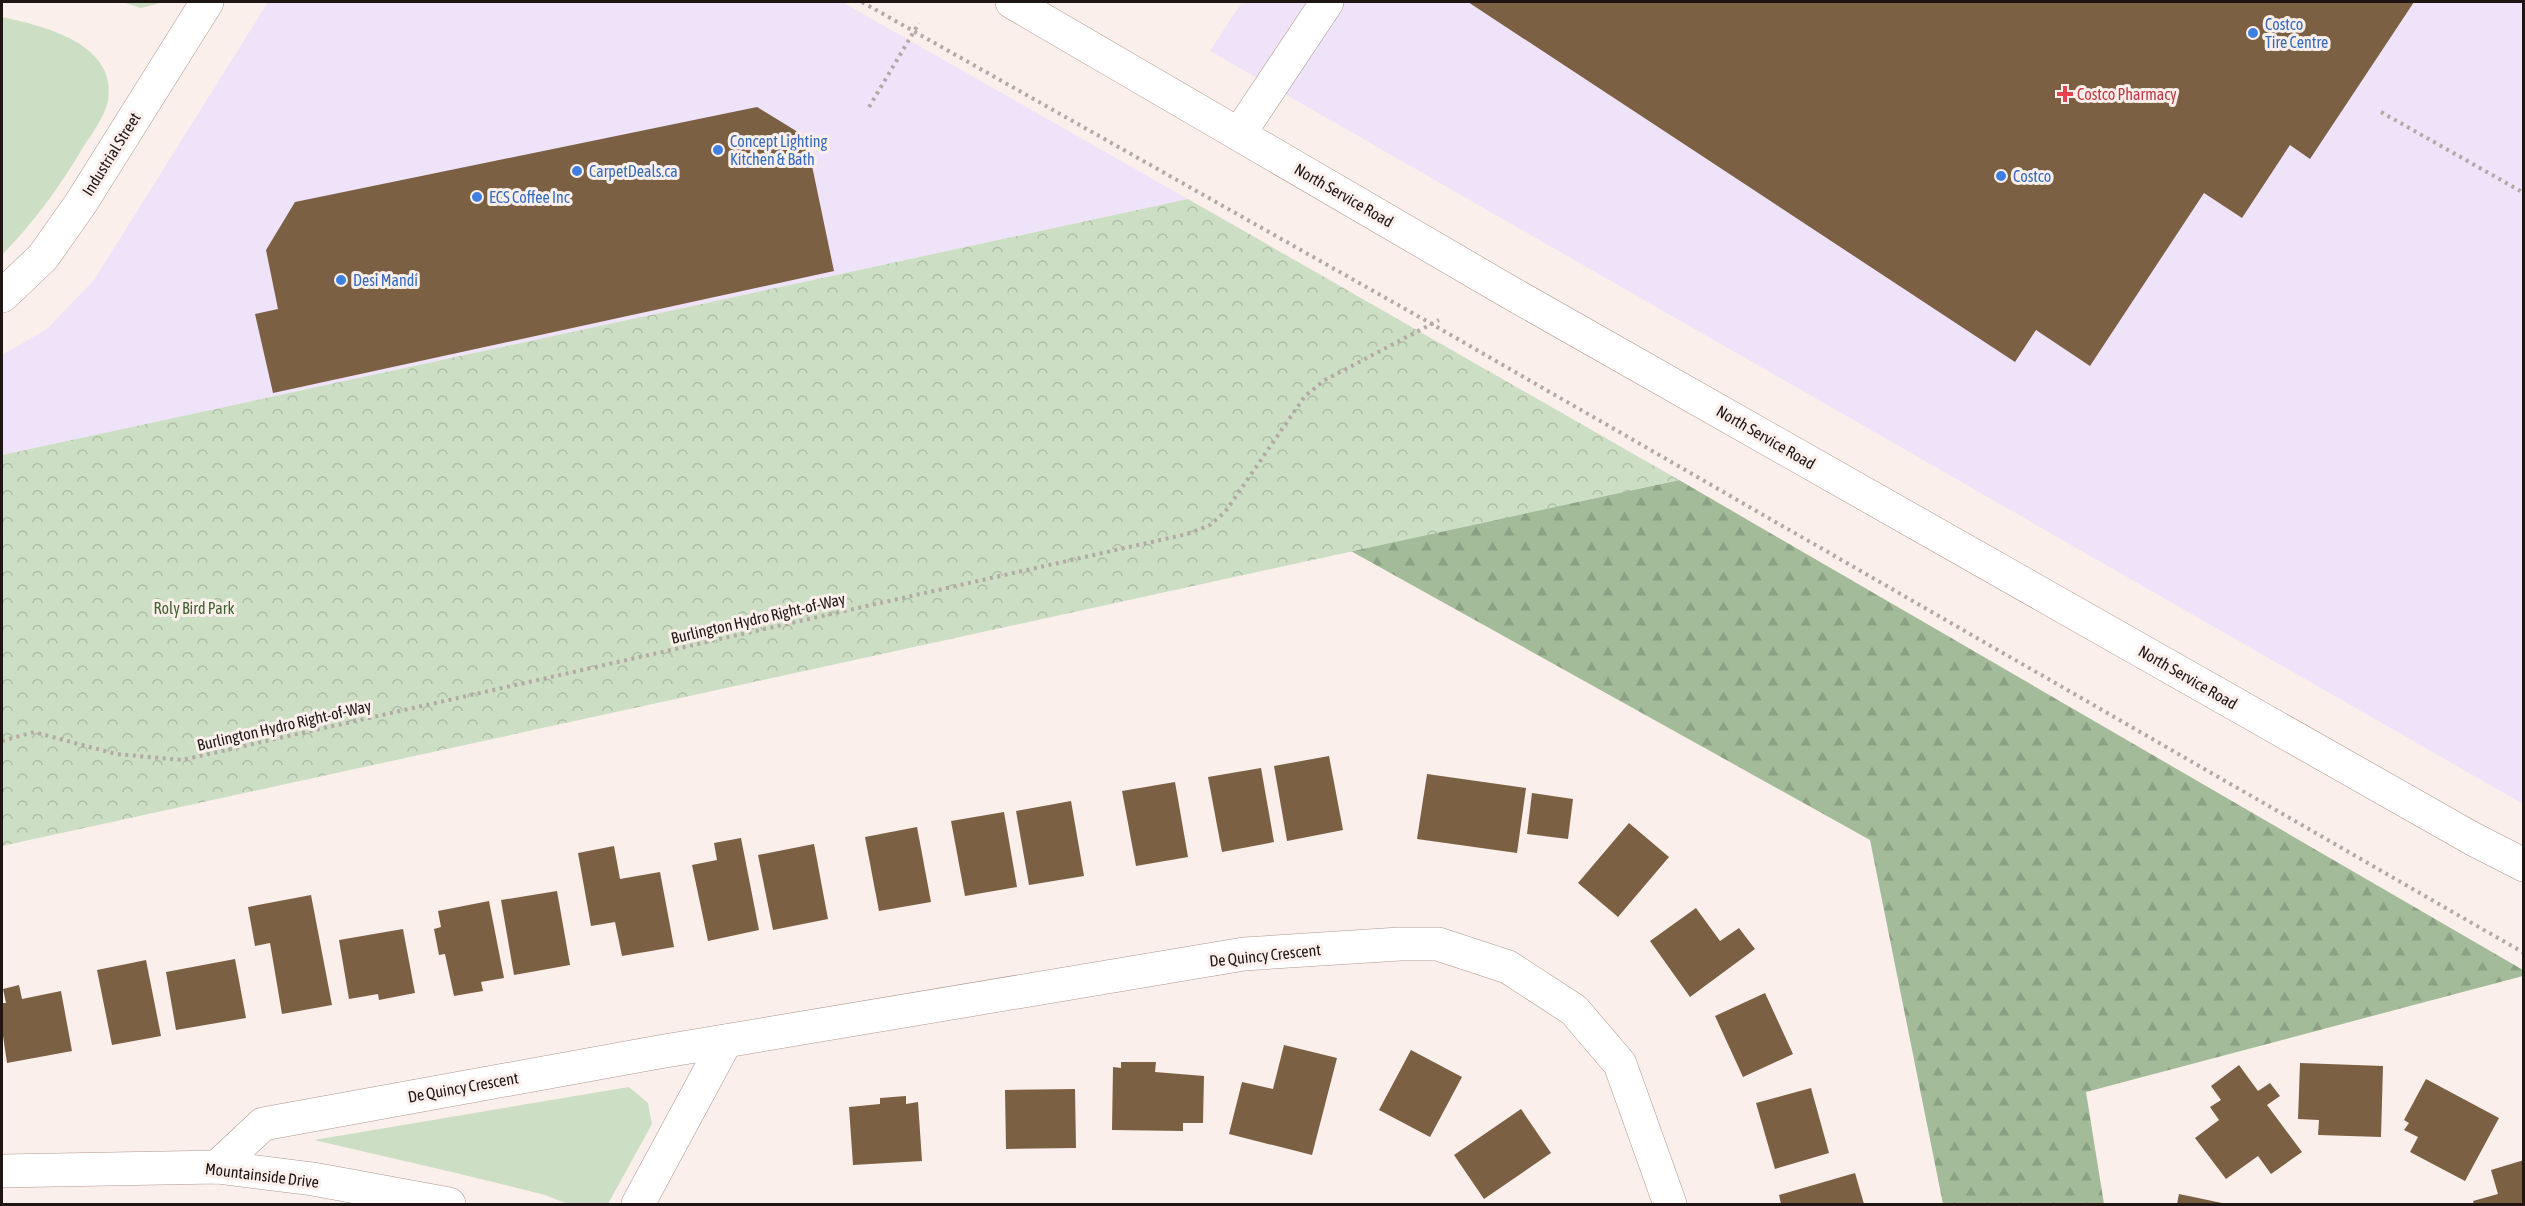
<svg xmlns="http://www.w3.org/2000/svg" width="2525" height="1206" font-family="'Asap Condensed',sans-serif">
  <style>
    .commercial { fill: #eee3f8 }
    .grass { fill: #ccdfc4 }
    .forest { fill: url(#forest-firs) }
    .park { fill: url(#park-crowns) }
    .building { fill: #7b6044 }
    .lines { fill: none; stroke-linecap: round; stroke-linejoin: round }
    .minor-casing { stroke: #b0968d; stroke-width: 34 }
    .path { stroke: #b4a9a5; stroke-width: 4; stroke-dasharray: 3 4.5; stroke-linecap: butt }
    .minor { stroke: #fff; stroke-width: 33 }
    .shop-dot { fill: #3f7fe0; stroke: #fbefeb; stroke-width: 2 }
    .health-dot { fill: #e0444e; stroke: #fbefeb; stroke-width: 2 }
    .labels { text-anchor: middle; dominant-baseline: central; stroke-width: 6; stroke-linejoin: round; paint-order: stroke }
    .shop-label { font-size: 16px; fill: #366cbe; stroke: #fbefeb; text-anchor: start }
    .health-label { font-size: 16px; fill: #be3a42; stroke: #fbefeb; text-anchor: start }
    .street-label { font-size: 16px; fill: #1f1512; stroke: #fbefeb }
    .park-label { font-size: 16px; fill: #416332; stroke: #fbefeb }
  </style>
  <defs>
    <pattern id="forest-firs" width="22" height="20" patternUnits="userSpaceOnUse" patternTransform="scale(1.5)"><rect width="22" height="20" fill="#a3bb99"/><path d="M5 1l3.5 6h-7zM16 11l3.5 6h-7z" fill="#8ca083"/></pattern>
    <pattern id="park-crowns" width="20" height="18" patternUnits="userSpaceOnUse" patternTransform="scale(1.5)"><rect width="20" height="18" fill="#ccdfc4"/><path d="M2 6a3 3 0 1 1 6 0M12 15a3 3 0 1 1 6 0" fill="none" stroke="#afbea7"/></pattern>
  </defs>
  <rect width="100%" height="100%" fill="#fbefeb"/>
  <g class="commercial">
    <path d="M268,2H842L1188,199L2,455V355L47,329L94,280Z"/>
    <path d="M1242,2H2523V804L1210,51Z"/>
  </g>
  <g class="grass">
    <path d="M122,2H164L141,8Z"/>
    <path d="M2,17C43,26 118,43 108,101C104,118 91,135 82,149C59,188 33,223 2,255Z"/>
    <path d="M629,1087L648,1103L652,1124L608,1204H568L545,1195L456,1173L314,1140Z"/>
  </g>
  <path class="forest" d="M1679,480L2523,970V976L2086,1092L2104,1204H1943L1870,840L1349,550Z"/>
  <path class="park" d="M1188,199L1679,480L2,846V455Z"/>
  <g class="building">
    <path d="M1468,2H2414L2310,159L2290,145L2242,218L2204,193L2090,366L2036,330L2015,362Z"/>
    <path d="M757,107L806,137L834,271L273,393L255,314L278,309L266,250L295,202Z"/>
    <path d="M1329,756L1343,830L1287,841L1274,766Z"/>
    <path d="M1261,768L1274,842L1222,852L1208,777Z"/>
    <path d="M1427,774L1526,788L1517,853L1417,839Z"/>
    <path d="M1175,782L1188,857L1136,866L1122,791Z"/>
    <path d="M1532,793L1573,799L1568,839L1527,834Z"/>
    <path d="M1071,801L1084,876L1029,885L1016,811Z"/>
    <path d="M1004,812L1017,887L965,896L951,821Z"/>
    <path d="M1629,823L1669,857L1618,917L1578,883Z"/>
    <path d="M917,827L931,902L879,911L865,837Z"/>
    <path d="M741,838L759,930L708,941L692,865L717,860L714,843Z"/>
    <path d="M814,844L828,919L773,930L758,855Z"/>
    <path d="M614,846L620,879L660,872L674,947L622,956L615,922L591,926L578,853Z"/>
    <path d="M557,891L570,965L514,975L501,900Z"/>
    <path d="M311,895L332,1005L282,1014L270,943L255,946L248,907Z"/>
    <path d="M489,901L504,978L481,982L483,991L454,996L445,954L439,955L434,929L441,927L438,911Z"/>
    <path d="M1696,908L1720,941L1739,928L1755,949L1690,997L1650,941Z"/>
    <path d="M403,929L415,993L379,1000L378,994L349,999L339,940Z"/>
    <path d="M235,959L246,1018L176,1030L166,972Z"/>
    <path d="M146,960L161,1036L112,1045L97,970Z"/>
    <path d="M19,985L22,999L61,991L72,1051L7,1063L2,1029V1003H6L3,989Z"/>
    <path d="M1765,993L1793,1054L1743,1077L1715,1016Z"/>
    <path d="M1284,1045L1337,1058L1312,1155L1229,1134L1242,1082L1273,1089Z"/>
    <path d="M1411,1050L1462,1077L1430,1137L1379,1110Z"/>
    <path d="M1121,1062H1156L1155,1072L1204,1076L1203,1123H1183V1131L1112,1130L1113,1067L1121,1068Z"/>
    <path d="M2300,1063L2383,1066L2381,1137L2318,1135L2319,1120L2298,1119Z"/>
    <path d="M2239,1065L2258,1091L2270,1083L2280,1096L2267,1105L2302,1152L2271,1174L2258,1156L2226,1179L2195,1138L2219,1120L2210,1107L2221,1100L2211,1086Z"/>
    <path d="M2426,1079L2499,1118L2465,1181L2410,1152L2418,1137L2404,1130L2409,1123L2404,1120Z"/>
    <path d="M1811,1088L1829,1153L1775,1169L1756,1103Z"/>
    <path d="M1075,1089L1076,1148L1006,1149L1005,1090Z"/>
    <path d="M906,1096V1104L918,1102L922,1161L853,1165L849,1107L880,1104V1098Z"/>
    <path d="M1521,1109L1551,1153L1484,1199L1454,1155Z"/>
    <path d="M2524,1160V1204H2474L2473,1201L2498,1194L2491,1170Z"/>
    <path d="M1855,1173L1864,1204H1781L1779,1195Z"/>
    <path d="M2179,1194L2222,1203V1204H2177Z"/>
  </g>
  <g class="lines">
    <defs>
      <g id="minor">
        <path d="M1012,2L1511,293L2473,839L2524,865"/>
        <path d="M1239,134L1327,2"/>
        <path d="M2,296L43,257L81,203L207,2"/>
        <path d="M217,1167L263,1124L659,1052L1244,954L1400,944H1438L1508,967L1574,1010L1620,1064L1670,1204"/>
        <path d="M2,1171L217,1167L313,1179L449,1204"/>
        <path d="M638,1204L726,1041"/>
      </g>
    </defs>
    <use href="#minor" class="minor-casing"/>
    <g class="path">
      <path d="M862,2L1430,323L2524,953"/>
      <path d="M869,107L919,23"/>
      <path d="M2381,112L2524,193"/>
      <path d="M2,741L34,732L116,754L182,760L1187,534L1210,525L1225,512L1305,396L1325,380L1439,320"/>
    </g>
    <use href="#minor" class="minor"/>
  </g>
  <g class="shop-dot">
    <circle cx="2253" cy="33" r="6"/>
    <circle cx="718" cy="150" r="6"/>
    <circle cx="577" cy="171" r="6"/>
    <circle cx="2001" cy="176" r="6"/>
    <circle cx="477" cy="197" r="6"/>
    <circle cx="341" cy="280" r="6"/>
  </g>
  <path class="health-dot" d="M2062 85h6v6h6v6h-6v6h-6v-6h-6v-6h6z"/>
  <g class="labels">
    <g class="shop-label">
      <text x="2265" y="24">Costco<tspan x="2265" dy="18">Tire Centre</tspan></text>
      <text x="730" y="141">Concept Lighting<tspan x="730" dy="18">Kitchen &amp; Bath</tspan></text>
      <text x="589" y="171">CarpetDeals.ca</text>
      <text x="2013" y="176">Costco</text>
      <text x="489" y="197">ECS Coffee Inc</text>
      <text x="353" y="280">Desi Mandi</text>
    </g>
    <g class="health-label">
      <text x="2077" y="94">Costco Pharmacy</text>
    </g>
    <g class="street-label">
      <text transform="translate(111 154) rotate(-58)">Industrial Street</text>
      <text transform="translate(1344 195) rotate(30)">North Service Road</text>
      <text transform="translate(1766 437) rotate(30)">North Service Road</text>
      <text transform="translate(758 618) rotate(-13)">Burlington Hydro Right-of-Way</text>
      <text transform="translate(2188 677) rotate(30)">North Service Road</text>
      <text transform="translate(284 725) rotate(-13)">Burlington Hydro Right-of-Way</text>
      <text transform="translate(1265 955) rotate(-6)">De Quincy Crescent</text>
      <text transform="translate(463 1087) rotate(-10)">De Quincy Crescent</text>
      <text transform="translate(262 1175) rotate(7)">Mountainside Drive</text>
    </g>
    <g class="park-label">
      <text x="194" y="608">Roly Bird Park</text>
    </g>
  </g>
  <rect width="2525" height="1206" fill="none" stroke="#1f1512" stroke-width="6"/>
</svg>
